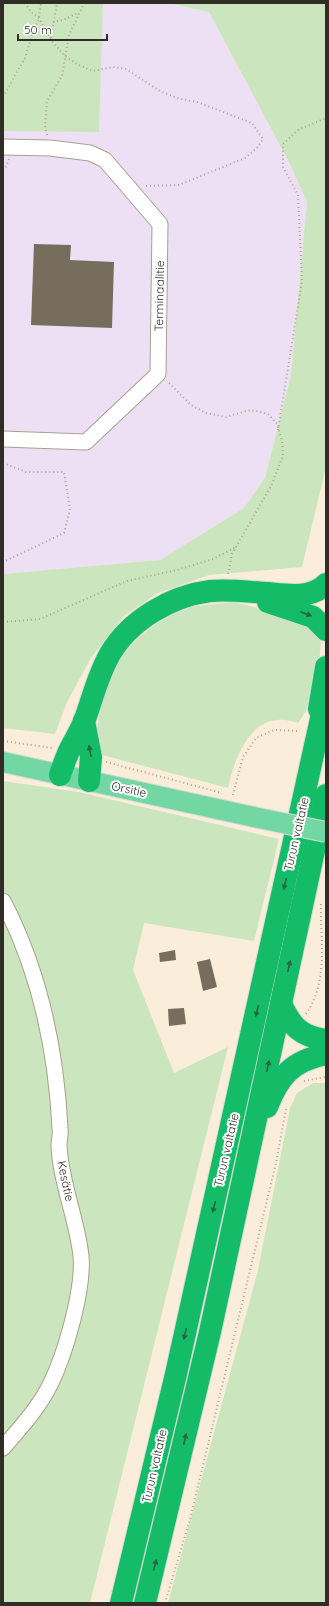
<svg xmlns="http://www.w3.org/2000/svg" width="329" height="1606" font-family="Quicksand,sans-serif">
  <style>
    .industrial { fill: #eee0f4 }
    .green { fill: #cbe5be }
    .building { fill: #776d5d }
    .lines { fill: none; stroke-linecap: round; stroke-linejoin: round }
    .minor-casing { stroke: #aa9f8d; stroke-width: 17 }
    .major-casing { stroke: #dad9d8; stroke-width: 22 }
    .highway-casing { stroke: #dad9d8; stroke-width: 24 }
    .path { stroke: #aba293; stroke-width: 2; stroke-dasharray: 1 3; stroke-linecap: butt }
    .minor { stroke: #fff; stroke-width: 15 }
    .major { stroke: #73d7a4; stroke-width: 20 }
    .highway { stroke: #15bc68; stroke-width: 22 }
    .major-bridge-casing { stroke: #dad9d8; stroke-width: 22; stroke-linecap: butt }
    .major-bridge { stroke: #73d7a4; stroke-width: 20 }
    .oneway { fill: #266640 }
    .labels { text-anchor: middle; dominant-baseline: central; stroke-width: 4; stroke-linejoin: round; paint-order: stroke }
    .street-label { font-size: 12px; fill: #312c25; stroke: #fff }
  </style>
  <rect width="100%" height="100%" fill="#faeedb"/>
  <path class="industrial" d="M3,3H168L209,12L290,164L307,202L291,375L265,478L244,508L160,560L3,574Z"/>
  <g class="green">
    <path d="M3,3H103L99,132L3,131Z"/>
    <path d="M168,3H326V467L302,567L209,575L158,593L124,616L91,658L67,702L55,734L3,728V574L160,560L244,508L265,478L291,375L307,202L290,164L209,12Z"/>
    <path d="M234,602L306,621L318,635L321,643L319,663L306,711L298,723C292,721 284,719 277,720C247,722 233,764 228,788L98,754L94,744C98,724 101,700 108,681C122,646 158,616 194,607C207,604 221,604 234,602Z"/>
    <path d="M3,781L79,792L279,839L254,941L144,923L133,970L174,1073L228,1047L90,1603H3Z"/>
    <path d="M313,1083H326V1603H168L258,1270L290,1108L297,1093Z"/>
  </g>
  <g class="building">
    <path d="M34,244L71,245L70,260L114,262L112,328L31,325Z"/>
    <path d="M175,950L176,960L160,962L159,953Z"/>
    <path d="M210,959L217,987L203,991L197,962Z"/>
    <path d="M184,1008L186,1024L169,1026L168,1009Z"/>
  </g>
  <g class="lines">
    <defs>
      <g id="minor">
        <path d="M3,147L50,148L90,153L105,160L160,224L158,374L86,442L3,439"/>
        <path d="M3,901C40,972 56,1049 60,1128C61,1134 59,1140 59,1146C61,1184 77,1219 81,1256C84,1290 65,1355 50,1385C38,1409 20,1428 3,1448"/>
      </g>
      <path id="major" d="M3,762L254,817"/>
      <g id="highway">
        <path d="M268,602L313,617L326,630"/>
        <path d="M319,709L326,667"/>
        <path d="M84,721L91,757L89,781"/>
        <path d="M60,775C63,766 66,757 70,749C75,739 81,730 85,719C93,697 98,675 110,654C130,620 171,596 210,591C229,589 249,592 268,593C287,595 311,599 326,584"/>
        <path d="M281,1004C292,1027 300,1036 326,1040"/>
        <path d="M267,1107C279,1076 292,1061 326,1054"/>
        <path d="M121,1603L176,1374L326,696"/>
        <path d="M145,1603L210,1332L326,795"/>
      </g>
    </defs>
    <use href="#minor" class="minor-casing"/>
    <use href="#major" class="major-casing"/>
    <use href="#highway" class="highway-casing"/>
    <g class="path">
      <path d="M25,3L31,12L39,18L50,39L65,56L77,64L92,71L113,67L126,69L160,91L177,98L197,102L252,123L263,139L257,148L245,158L179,185L145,186"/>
      <path d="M53,22L63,20L78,13"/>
      <path d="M51,38L57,3"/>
      <path d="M3,97L25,58L33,32L39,18L41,3"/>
      <path d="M47,135L45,126L47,101L62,76L69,35L84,3"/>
      <path d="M3,170L5,169L9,159"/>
      <path d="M169,383L191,405L206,413L226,417L250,410L262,412L269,415L277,424L282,440L283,456L271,486L232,554L228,574"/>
      <path d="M278,430L302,281L298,195L283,167V144L298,130L326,118"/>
      <path d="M3,463L26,472H64L70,509L64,533L3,562"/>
      <path d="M3,622L40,619L127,581L177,570L213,559L236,547"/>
      <path d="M3,741L52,748"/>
      <path d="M106,762L222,793"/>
      <path d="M233,795L243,757L256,738L274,730L300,731"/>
      <path d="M306,1014C329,981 320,940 321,902"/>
      <path d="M304,1081L326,1077"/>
      <path d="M165,1603L190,1519L276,1163L286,1109"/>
    </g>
    <use href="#minor" class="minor"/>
    <use href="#major" class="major"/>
    <use href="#highway" class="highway"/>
    <defs>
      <path id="major-bridge" d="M254,817L326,832"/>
    </defs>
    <use href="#major-bridge" class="major-bridge-casing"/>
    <use href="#major-bridge" class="major-bridge"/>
  </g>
  <defs><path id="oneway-solid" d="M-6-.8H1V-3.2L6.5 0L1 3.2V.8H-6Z"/></defs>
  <g class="oneway">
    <use href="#oneway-solid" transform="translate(306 614) rotate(21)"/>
    <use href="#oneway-solid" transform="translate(90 751) rotate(-100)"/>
    <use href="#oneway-solid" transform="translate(285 884) rotate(103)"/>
    <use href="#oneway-solid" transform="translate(289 966) rotate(-78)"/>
    <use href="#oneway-solid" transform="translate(257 1011) rotate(103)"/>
    <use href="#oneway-solid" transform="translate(268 1066) rotate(-78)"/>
    <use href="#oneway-solid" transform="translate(214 1207) rotate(103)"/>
    <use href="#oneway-solid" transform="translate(185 1334) rotate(103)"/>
    <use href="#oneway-solid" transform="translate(185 1439) rotate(-77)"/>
    <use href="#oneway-solid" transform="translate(155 1565) rotate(-75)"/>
  </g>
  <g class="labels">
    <g class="street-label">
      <text transform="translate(159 296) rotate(-89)">Terminaalitie</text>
      <text transform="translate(129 789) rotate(12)">Orsitie</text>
      <text transform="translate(296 834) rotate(-77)">Turun valtatie</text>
      <text transform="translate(226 1150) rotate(-77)">Turun valtatie</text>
      <text transform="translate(66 1181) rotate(78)">Kesätie</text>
      <text transform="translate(154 1466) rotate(-77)">Turun valtatie</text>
    </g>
  </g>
  <rect width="329" height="1606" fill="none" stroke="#312c25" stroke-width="8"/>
  <path d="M18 34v6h89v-6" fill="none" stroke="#312c25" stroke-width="2"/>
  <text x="24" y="34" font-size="12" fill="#312c25" stroke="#ffffff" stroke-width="3" paint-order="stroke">50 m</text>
</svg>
